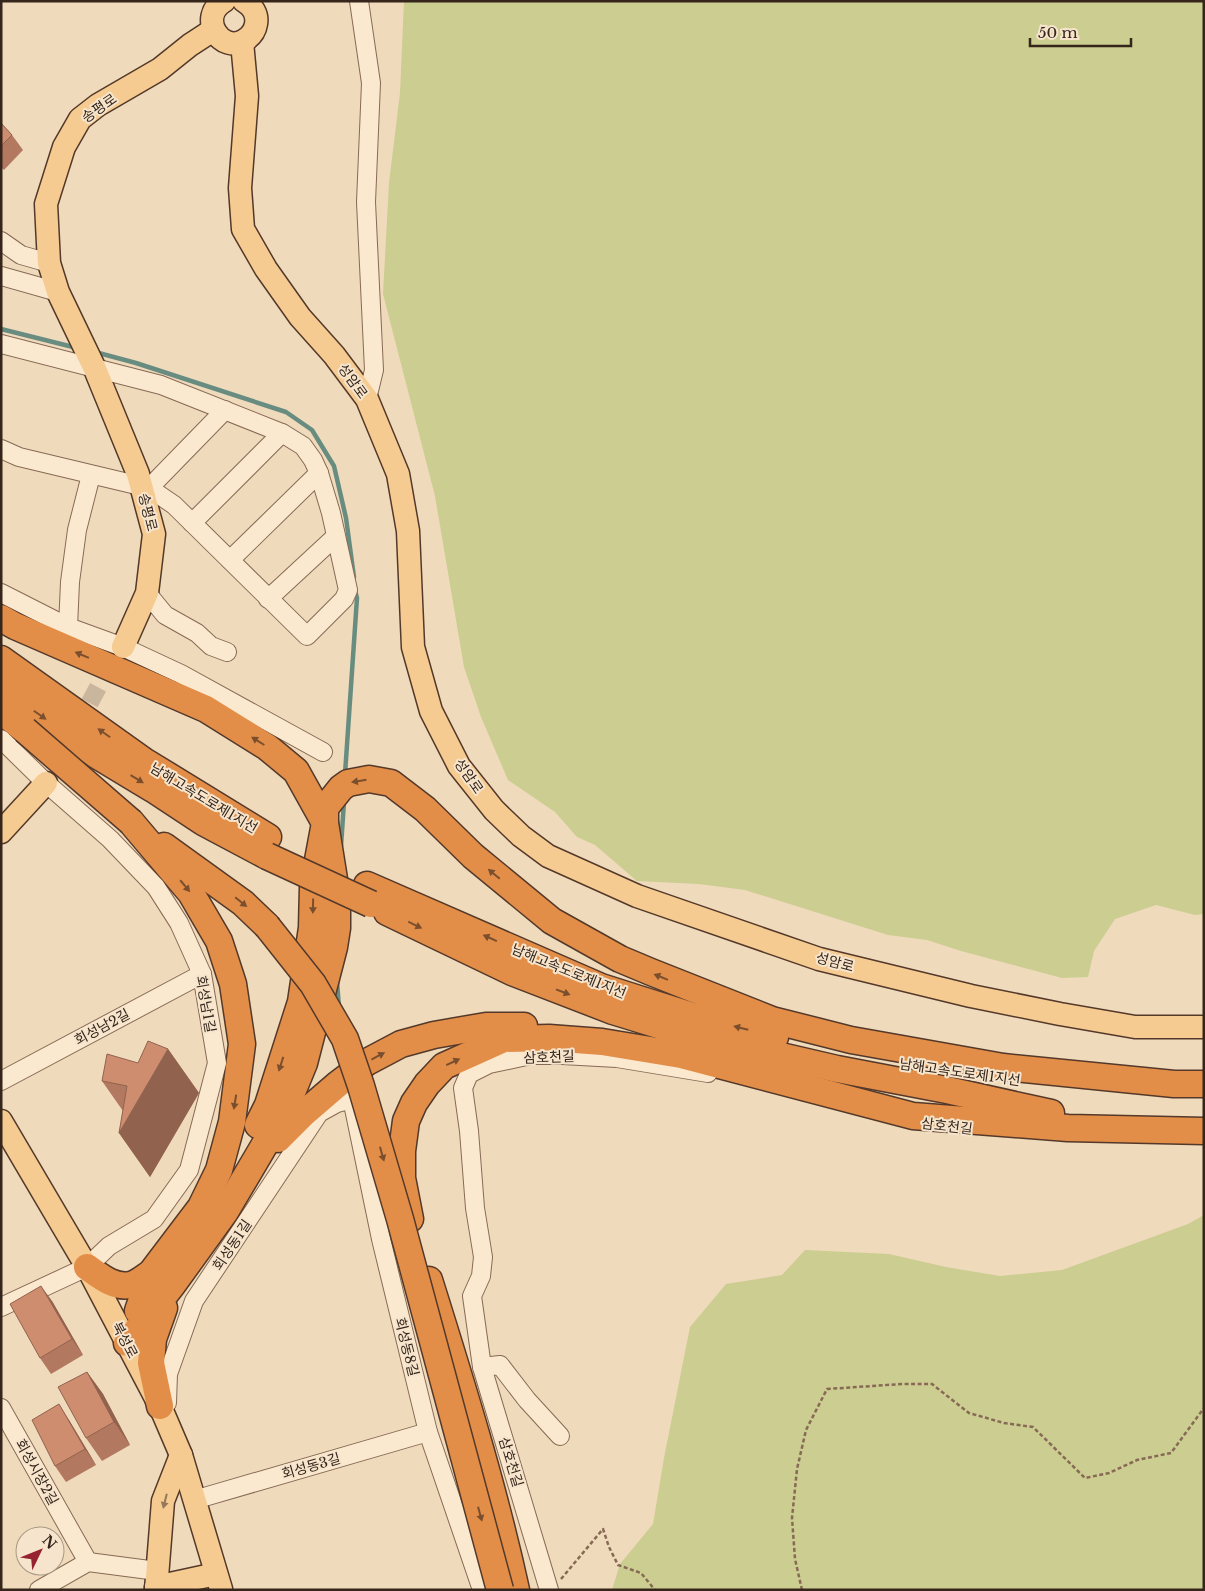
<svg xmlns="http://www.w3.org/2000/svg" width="1205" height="1591" font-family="'Libre Baskerville','Noto Sans KR',serif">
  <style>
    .green { fill: #cccd90 }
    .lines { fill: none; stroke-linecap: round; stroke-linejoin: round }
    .stream { stroke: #688d80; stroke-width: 4.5 }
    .minor-tunnel { stroke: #cab69c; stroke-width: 18; stroke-dasharray: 18 9; stroke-linecap: butt }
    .minor-casing { stroke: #876a55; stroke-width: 20 }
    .major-casing { stroke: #54392a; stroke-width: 25 }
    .highway-casing { stroke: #54392a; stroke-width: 29 }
    .path { stroke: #876a55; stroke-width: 2.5; stroke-dasharray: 4 2.5; stroke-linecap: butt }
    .minor { stroke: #fae8cf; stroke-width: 18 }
    .major { stroke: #f5cb91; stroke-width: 22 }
    .highway { stroke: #e38e48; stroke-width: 26 }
    .highway-bridge-casing { stroke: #54392a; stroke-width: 29; stroke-linecap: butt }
    .highway-bridge { stroke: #e38e48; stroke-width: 26 }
    .wall { fill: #b27960 }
    .shaded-wall { fill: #91634e }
    .building { fill: #cf8d70; stroke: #91634e }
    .oneway { fill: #7b4f2d }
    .oneway2 { fill: #957856 }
    .labels { text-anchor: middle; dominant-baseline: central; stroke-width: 4; stroke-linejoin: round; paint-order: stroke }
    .street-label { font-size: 14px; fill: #35251b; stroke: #f6e5cc }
  </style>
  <rect width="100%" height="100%" fill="#efdabc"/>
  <g class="green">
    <path d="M404,1H1204V914L1195,915L1156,905L1115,919L1094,951L1088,977L1062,978L961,951L927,940L888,935L745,890L699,884L637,881L595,845L577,837L555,812L508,780L481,717L464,667L435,496L383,294L389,183L400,93Z"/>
    <path d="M1204,1215V1590H612L620,1564L653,1524L664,1458L690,1327L726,1284L782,1275L805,1250L889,1254L946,1267L1000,1276L1062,1270L1188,1224Z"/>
  </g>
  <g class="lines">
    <g class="stream">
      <path d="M1,329L77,348"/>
      <path d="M95,352L136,363L286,412L312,430L334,466L346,518L354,577"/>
      <path d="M345,774L357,598L355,590"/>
      <path d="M341,846L344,802"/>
      <path d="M337,982L339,1007"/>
    </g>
    <path class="minor-tunnel" d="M77,727L114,657"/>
    <defs>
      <g id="minor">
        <path d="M359,1L371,83L366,202L374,370L367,399"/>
        <path d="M1,241L21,255L49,263"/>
        <path d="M1,276L58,292"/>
        <path d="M1,344L161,385L282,433L303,446L313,460L319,473L331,513L348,590L344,599L307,636L174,505L149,488"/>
        <path d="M1,449L19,457L149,488L225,410"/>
        <path d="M192,523L282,433"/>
        <path d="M230,560L319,473"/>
        <path d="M1,593L68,627L123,647L181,674L323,752"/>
        <path d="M147,593L165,615L197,633L211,646L227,652"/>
        <path d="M268,599L335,537"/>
        <path d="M68,627L70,582L77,530L91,475"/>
        <path d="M1,739L46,783L110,839L156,887L179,923L202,974L217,1063L189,1170L154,1219L109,1246L87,1267L1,1307"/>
        <path d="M1,1081L202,974"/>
        <path d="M482,1367L500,1365L527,1400L560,1436"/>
        <path d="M167,1403L168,1374L194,1301L319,1113L337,1103L352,1099L381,1239L428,1432L482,1590"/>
        <path d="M1,1408L88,1562"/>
        <path d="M194,1500L428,1432"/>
        <path d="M39,1590L88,1562L157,1571"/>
        <path d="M549,1590L482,1367L472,1296L481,1276L483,1257L475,1208L469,1131L463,1088L469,1074L489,1064L531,1055H562L617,1058L708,1073"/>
      </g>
      <g id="major">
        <path d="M224,1C197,17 221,55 245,40C251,36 255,31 256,24C258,14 252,6 244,1"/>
        <path d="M242,42L247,96L240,188L243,229L266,269L300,317L334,355L367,399L398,474L408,531L413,647L431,711L459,766L494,810L521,836L548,856L637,896L819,959L971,996L1060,1014L1135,1027H1204"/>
        <path d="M123,647L147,593L154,534L138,474L95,369L58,292L49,263L46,204L64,147L80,119L98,105L160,69L190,45L213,30"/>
        <path d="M1,832L46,783"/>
        <path d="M1,1121L87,1267L160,1406L181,1455L221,1589"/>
        <path d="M156,1587L216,1574"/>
        <path d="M156,1590L163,1501L181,1455"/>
      </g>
      <g id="highway">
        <path d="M1,618L15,626L206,709L267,747L296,771L325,823L313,887L312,928L301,1002L268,1105L258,1125"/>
        <path d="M1,659L144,761L268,837"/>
        <path d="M1,686L16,698L95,754L153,789L203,822L267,856"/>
        <path d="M1,711L25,730"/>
        <path d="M131,822L191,893L219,941L233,984L242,1044L232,1122L219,1170L201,1207L151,1273L138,1311"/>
        <path d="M164,846L243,903L267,926"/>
        <path d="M367,885L601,987L689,1015L775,1037"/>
        <path d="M387,912L512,972L613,1011L691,1035L837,1069L947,1090L1051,1113"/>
        <path d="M278,1139L302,1115L338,1084L367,1062L401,1044L434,1035L486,1026H524"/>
        <path d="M410,1219L402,1178V1151L406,1121L414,1103L427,1084L444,1066L504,1039L549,1038L602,1042L681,1055L913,1116L1068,1128L1204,1131"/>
        <path d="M87,1267C100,1276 113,1288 130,1285C137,1284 145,1277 151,1273"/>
        <path d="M429,1280C461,1382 493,1485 516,1590"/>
        <path d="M127,1343L173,1284L225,1212L284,1112L304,1063L334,947L337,928V898L325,823V808L341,788L348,783L369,779L391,783L425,809L473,856L552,921L620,959L651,972L772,1020L851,1040L1003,1067L1174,1084H1204"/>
        <path d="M160,1406L151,1363L153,1339L164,1308"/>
      </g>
    </defs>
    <use href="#minor" class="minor-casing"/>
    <use href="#major" class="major-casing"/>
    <use href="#highway" class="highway-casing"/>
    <g class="path">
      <path d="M561,1579L603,1529L609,1547L618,1565L641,1573L655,1590"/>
      <path d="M802,1590L795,1559L792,1518L797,1469L806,1430L827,1389L902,1384H932L969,1413L1004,1423L1033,1427L1085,1478L1109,1473L1137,1460L1171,1453L1204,1408"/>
    </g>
    <use href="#minor" class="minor"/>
    <use href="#major" class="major"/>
    <use href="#highway" class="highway"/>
    <defs>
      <g id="highway-bridge">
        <path d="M25,730L131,822"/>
        <path d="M267,856L371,904"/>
        <path d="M267,926L313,984L345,1039L361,1086L400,1219L500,1590"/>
      </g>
    </defs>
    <use href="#highway-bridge" class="highway-bridge-casing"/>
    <use href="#highway-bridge" class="highway-bridge"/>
  </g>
  <g class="wall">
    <path d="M1,123L12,135L23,150L4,170L1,167Z"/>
    <path d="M168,1049L199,1093L150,1177L119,1133L123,1111L102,1081Z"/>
    <path d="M52,1301L83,1355L51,1374L40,1358Z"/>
    <path d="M87,1372L103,1394L130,1445L102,1461L86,1438Z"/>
    <path d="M69,1420L96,1465L66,1482L55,1466Z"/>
  </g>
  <g class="shaded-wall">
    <path d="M168,1049L199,1093L150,1177L119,1133Z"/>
    <path d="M41,1286L52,1301L83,1355L72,1339Z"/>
    <path d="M87,1372L103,1394L130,1445L114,1422Z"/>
    <path d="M59,1404L69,1420L96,1465L85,1449Z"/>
  </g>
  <g class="building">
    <path d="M1,123L12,135L1,146Z"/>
    <path d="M148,1041L168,1049L119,1133L127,1086L102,1081L107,1054L138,1063Z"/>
    <path d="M41,1286L72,1339L40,1358L10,1304Z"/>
    <path d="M87,1372L114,1422L86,1438L58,1387Z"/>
    <path d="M59,1404L85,1449L55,1466L32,1420Z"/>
  </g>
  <defs><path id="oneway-solid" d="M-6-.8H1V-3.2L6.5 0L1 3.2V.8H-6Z" transform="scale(1.25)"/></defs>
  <g class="oneway">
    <use href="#oneway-solid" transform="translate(82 655) rotate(-157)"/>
    <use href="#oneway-solid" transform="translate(40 715) rotate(35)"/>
    <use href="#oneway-solid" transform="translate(104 733) rotate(-145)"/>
    <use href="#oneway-solid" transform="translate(258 741) rotate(-148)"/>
    <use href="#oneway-solid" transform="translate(137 779) rotate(31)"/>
    <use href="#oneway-solid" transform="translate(359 781) rotate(171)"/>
    <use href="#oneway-solid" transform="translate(494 874) rotate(-140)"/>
    <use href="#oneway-solid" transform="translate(185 886) rotate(50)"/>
    <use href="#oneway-solid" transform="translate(241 902) rotate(39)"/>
    <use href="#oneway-solid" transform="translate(313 906) rotate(91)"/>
    <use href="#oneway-solid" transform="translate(415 925) rotate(26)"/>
    <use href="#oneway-solid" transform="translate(490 938) rotate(-156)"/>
    <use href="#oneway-solid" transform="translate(661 977) rotate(-158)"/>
    <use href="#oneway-solid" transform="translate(563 992) rotate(21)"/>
    <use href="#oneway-solid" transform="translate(741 1028) rotate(-166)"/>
    <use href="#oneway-solid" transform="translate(378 1056) rotate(-28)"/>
    <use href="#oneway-solid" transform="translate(453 1062) rotate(-25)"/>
    <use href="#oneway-solid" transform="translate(281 1064) rotate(108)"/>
    <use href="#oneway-solid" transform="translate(235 1102) rotate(99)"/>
    <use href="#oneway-solid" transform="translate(382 1154) rotate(74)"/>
    <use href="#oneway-solid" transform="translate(480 1514) rotate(75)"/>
  </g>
  <use class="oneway2" href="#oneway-solid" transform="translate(165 1501) rotate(104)"/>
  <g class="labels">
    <g class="street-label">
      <text transform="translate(99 108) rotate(-35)">송평로</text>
      <text transform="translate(353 381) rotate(54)">성암로</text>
      <text transform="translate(148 512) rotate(76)">송평로</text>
      <text transform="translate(469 776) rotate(55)">성암로</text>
      <text transform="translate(204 798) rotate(31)">남해고속도로제1지선</text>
      <text transform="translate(835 962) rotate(15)">성암로</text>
      <text transform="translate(569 971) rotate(22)">남해고속도로제1지선</text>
      <text transform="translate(206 1004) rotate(80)">회성남1길</text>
      <text transform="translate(102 1027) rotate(-28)">회성남2길</text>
      <text transform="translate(549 1057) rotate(-2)">삼호천길</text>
      <text transform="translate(960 1072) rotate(8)">남해고속도로제1지선</text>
      <text transform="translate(947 1126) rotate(7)">삼호천길</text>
      <text transform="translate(232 1245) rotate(-56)">회성동1길</text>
      <text transform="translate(125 1340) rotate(62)">북성로</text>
      <text transform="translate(407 1347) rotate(76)">회성동8길</text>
      <text transform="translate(511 1462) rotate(73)">삼호천길</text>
      <text transform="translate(311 1466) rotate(-16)">회성동3길</text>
      <text transform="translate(37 1472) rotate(61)">회성시장2길</text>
    </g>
  </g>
  <rect width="1205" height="1591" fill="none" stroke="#35251b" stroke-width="5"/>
  <g transform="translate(40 1551) rotate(47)"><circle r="24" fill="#f6e5cc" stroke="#a99885"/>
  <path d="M0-4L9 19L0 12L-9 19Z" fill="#972331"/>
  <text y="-8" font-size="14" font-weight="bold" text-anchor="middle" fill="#35251b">N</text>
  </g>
  <path d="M1030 38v8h101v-8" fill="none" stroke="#35251b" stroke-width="2.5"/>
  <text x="1038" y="38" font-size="15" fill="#35251b" stroke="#f6e5cc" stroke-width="4" paint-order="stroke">50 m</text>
</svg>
